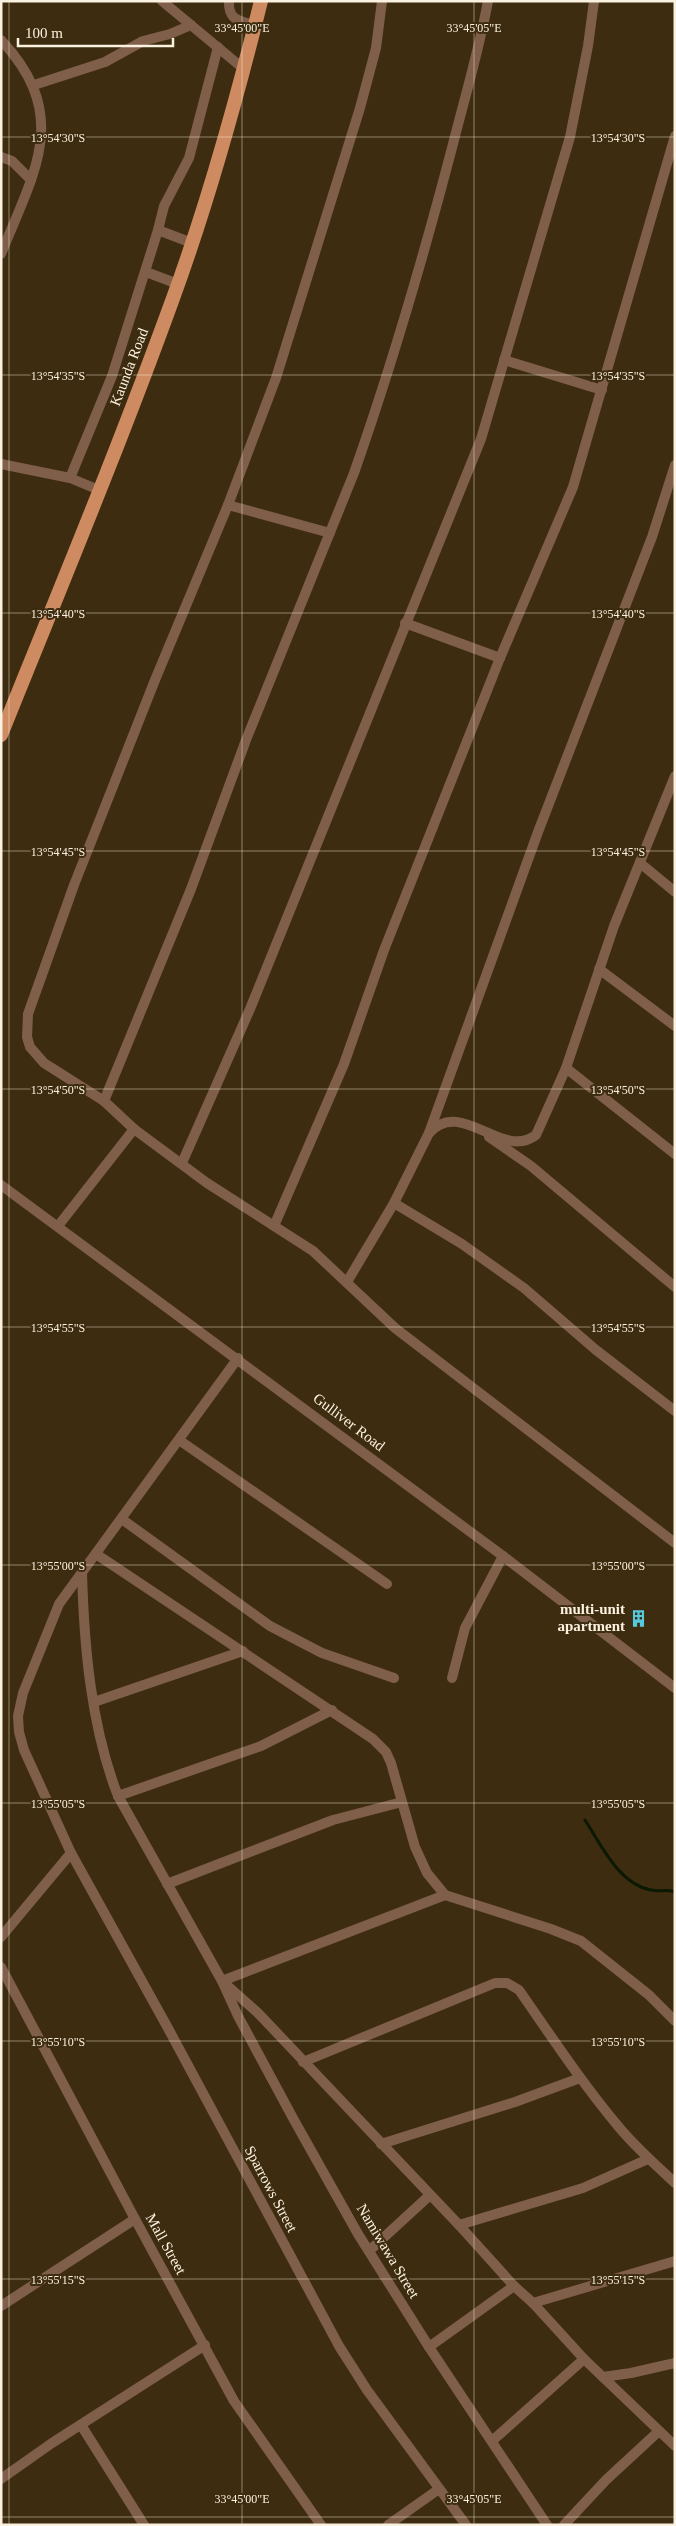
<svg xmlns="http://www.w3.org/2000/svg" width="676" height="2526" font-family="'Times New Roman',serif">
  <style>
    .lines { fill: none; stroke-linecap: round; stroke-linejoin: round }
    .stream { stroke: #0b1802; stroke-width: 3 }
    .minor { stroke: #7f5e4a; stroke-width: 10 }
    .major { stroke: #ce8b61; stroke-width: 14 }
    .ticks { fill: none; stroke: #fbf1e0; stroke-width: 1; stroke-opacity: 0.45 }
    .labels { text-anchor: middle; dominant-baseline: central; stroke-width: 4; stroke-linejoin: round; paint-order: stroke }
    .street-label { font-size: 15px; fill: #fbf1e0; stroke: #3d2c0f }
    .poi-label { font-size: 15px; font-weight: bold; fill: #fbf1e0; stroke: #3d2c0f; text-anchor: end }
    .ticks-label { font-size: 12px; text-anchor: middle; fill: #fbf1e0; stroke: #3d2c0f; stroke-width: 4; stroke-linejoin: round; paint-order: stroke }
  </style>
  <rect width="100%" height="100%" fill="#3d2c0f"/>
  <g class="lines">
    <path class="stream" d="M585,1820C601,1845 619,1884 651,1890C659,1892 667,1889 675,1892"/>
    <g class="minor">
      <path d="M162,1L245,70"/>
      <path d="M229,1C228,21 240,20 255,26"/>
      <path d="M382,1L376,48L360,108L276,378L228,505L155,680L74,885L28,1014L27,1037L30,1047L44,1063L104,1101L134,1129L207,1183L313,1251L395,1328L675,1543"/>
      <path d="M1,40C72,116 34,172 1,254"/>
      <path d="M34,85L105,62L143,41L170,34L191,25"/>
      <path d="M1,157L12,161L31,180"/>
      <path d="M192,243L158,230L164,206L189,158L218,47"/>
      <path d="M146,272L178,284"/>
      <path d="M504,360L602,390"/>
      <path d="M1,464L70,478L99,490"/>
      <path d="M70,478L112,376L158,230"/>
      <path d="M228,505L330,533"/>
      <path d="M405,623L500,658"/>
      <path d="M640,863L675,892"/>
      <path d="M599,969L675,1026"/>
      <path d="M566,1068L675,1154"/>
      <path d="M104,1101L191,889L246,740L354,473C392,365 424,255 453,144C465,97 479,50 488,1"/>
      <path d="M429,1133L538,832L652,537L675,465"/>
      <path d="M489,1137L531,1166L675,1287"/>
      <path d="M182,1163L250,1009L481,439L570,137L588,46L594,1"/>
      <path d="M1,1185L503,1556L675,1688"/>
      <path d="M394,1203L462,1244L524,1288L596,1350L675,1411"/>
      <path d="M58,1226L134,1129"/>
      <path d="M274,1226L344,1064L384,950L500,658L573,487L675,136"/>
      <path d="M347,1282L394,1203L429,1133C462,1097 502,1161 536,1135L566,1068L614,926L675,776"/>
      <path d="M238,1358L59,1604L23,1693L18,1716L19,1732L24,1750L71,1853L169,2030L339,2346L367,2390L466,2525"/>
      <path d="M179,1440L387,1584"/>
      <path d="M123,1520L270,1626L322,1653L394,1678"/>
      <path d="M96,1554L373,1739L386,1752L391,1763L415,1847L427,1873L445,1895L551,1929L581,1941L649,1995L675,2021"/>
      <path d="M82,1572C84,1646 91,1727 118,1796L222,1981L258,2013L459,2225L514,2286L533,2303L584,2359L675,2446"/>
      <path d="M452,1678L465,1628L503,1556"/>
      <path d="M94,1702L243,1651"/>
      <path d="M118,1796L261,1746L332,1710"/>
      <path d="M167,1884L333,1820L402,1802"/>
      <path d="M445,1895L222,1981L238,2016L294,2120L358,2234L429,2347L547,2525"/>
      <path d="M1,1937L71,1853"/>
      <path d="M1,1967L135,2219L234,2401L321,2525"/>
      <path d="M303,2062L495,1983H507L519,1990C551,2036 582,2083 618,2126C635,2147 655,2164 675,2183"/>
      <path d="M381,2144L515,2102L580,2078"/>
      <path d="M459,2225L583,2188L648,2159"/>
      <path d="M369,2251L430,2195"/>
      <path d="M533,2303L675,2261"/>
      <path d="M1,2306L135,2219"/>
      <path d="M429,2347L514,2286"/>
      <path d="M603,2377L631,2373L675,2363"/>
      <path d="M81,2425L144,2525"/>
      <path d="M492,2441L584,2359"/>
      <path d="M1,2479L52,2443L205,2345"/>
      <path d="M388,2525L439,2489"/>
      <path d="M564,2525L606,2480L659,2431"/>
    </g>
    <path class="major" d="M1,735C59,591 119,447 172,301C208,203 236,102 261,1"/>
  </g>
  <path class="ticks" d="M9,1V2525M242,1V2525M474,1V2525M1,137H675M1,375H675M1,613H675M1,851H675M1,1089H675M1,1327H675M1,1565H675M1,1803H675M1,2041H675M1,2279H675M1,2517H675"/>
  <defs>
    <symbol id="building-bare" viewBox="-9 -9 18 18"><path d="M-4-6H4V6H1V3H-1V6H-4ZM-2.5-4.3h1.7v1.8h-1.7ZM.8-4.3h1.7v1.8H.8ZM-2.5-1h1.7V.8h-1.7ZM.8-1h1.7V.8H.8Z" fill="#55cadf" stroke="#3d2c0f" stroke-width="2.5" paint-order="stroke"/></symbol>
  </defs>
  <g fill-rule="evenodd">
    <use href="#building-bare" x="626" y="1606" width="25" height="25"/>
  </g>
  <g class="labels">
    <g class="street-label">
      <text transform="translate(129 367) rotate(-69)">Kaunda Road</text>
      <text transform="translate(349 1422) rotate(37)">Gulliver Road</text>
      <text transform="translate(271 2189) rotate(62)">Sparrows Street</text>
      <text transform="translate(166 2244) rotate(61)">Mall Street</text>
      <text transform="translate(388 2251) rotate(59)">Namiwawa Street</text>
    </g>
    <g class="poi-label">
      <text x="625" y="1609">multi-unit<tspan x="625" dy="17">apartment</tspan></text>
    </g>
  </g>
  <g class="ticks-label">
    <text x="242" y="32">33°45'00"E</text>
    <text x="474" y="32">33°45'05"E</text>
    <text x="58" y="142">13°54'30"S</text>
    <text x="618" y="142">13°54'30"S</text>
    <text x="58" y="380">13°54'35"S</text>
    <text x="618" y="380">13°54'35"S</text>
    <text x="58" y="618">13°54'40"S</text>
    <text x="618" y="618">13°54'40"S</text>
    <text x="58" y="856">13°54'45"S</text>
    <text x="618" y="856">13°54'45"S</text>
    <text x="58" y="1094">13°54'50"S</text>
    <text x="618" y="1094">13°54'50"S</text>
    <text x="58" y="1332">13°54'55"S</text>
    <text x="618" y="1332">13°54'55"S</text>
    <text x="58" y="1570">13°55'00"S</text>
    <text x="618" y="1570">13°55'00"S</text>
    <text x="58" y="1808">13°55'05"S</text>
    <text x="618" y="1808">13°55'05"S</text>
    <text x="58" y="2046">13°55'10"S</text>
    <text x="618" y="2046">13°55'10"S</text>
    <text x="58" y="2284">13°55'15"S</text>
    <text x="618" y="2284">13°55'15"S</text>
    <text x="242" y="2503">33°45'00"E</text>
    <text x="474" y="2503">33°45'05"E</text>
  </g>
  <rect width="676" height="2526" fill="none" stroke="#fbf1e0" stroke-width="5"/>
  <path d="M18 38v8h155v-8" fill="none" stroke="#fbf1e0" stroke-width="2.5"/>
  <text x="25" y="38" font-size="15" fill="#fbf1e0" stroke="#3d2c0f" stroke-width="4" paint-order="stroke">100 m</text>
</svg>
